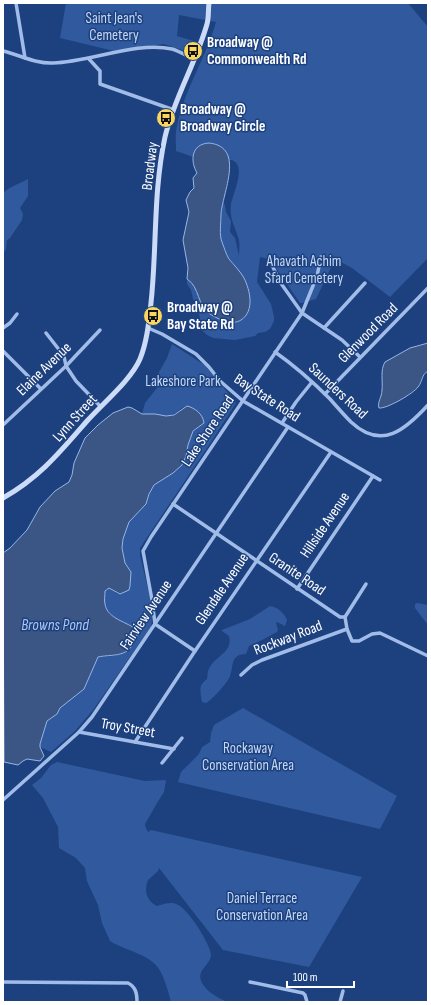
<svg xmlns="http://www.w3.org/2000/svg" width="431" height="1005" font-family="'Sofia Sans Condensed',sans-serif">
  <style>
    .green { fill: #305a9d }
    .water { fill: #3b5684; stroke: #94b6ea }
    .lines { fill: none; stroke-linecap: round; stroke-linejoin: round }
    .street { stroke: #a1bce8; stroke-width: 3.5 }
    .secondary { stroke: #ccdbf7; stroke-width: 5 }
    .labels { text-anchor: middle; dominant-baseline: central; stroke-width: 3; stroke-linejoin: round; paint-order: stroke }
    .park-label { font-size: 15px; fill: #c5d8f6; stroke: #1d417f }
    .poi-label { font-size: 15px; font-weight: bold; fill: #fff; stroke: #1d417f; text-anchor: start }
    .street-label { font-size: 15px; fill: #fff; stroke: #1d417f }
    .water-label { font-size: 16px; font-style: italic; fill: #acc6f0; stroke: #1d417f }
  </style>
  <rect width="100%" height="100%" fill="#1d417f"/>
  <g class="green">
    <path d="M66,3H408L428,27V258L390,297L352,268L335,259L316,299L302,303H300L278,271L272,260L260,257L257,282L271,304L274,317V321L270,329L265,332L258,333L255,336L235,340L213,338L207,335L202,330L198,308L193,299L191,290L187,284V279L193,283L205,310L221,320L232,322L247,314L250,304L243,277L229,258L221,240V216L223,202L225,205L226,212L231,221L230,232L235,238L239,256C239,251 240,245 239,240C235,226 229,219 231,204C233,193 247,166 232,160L205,161L176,151C176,143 175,134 177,126C184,90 206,58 216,22L179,15L177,36L197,42L195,48L188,52L164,44L114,51L60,38Z"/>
    <path d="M28,179V196L20,208L23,214L22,220L10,238L7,240L6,249L3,254V194C6,188 21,183 28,179Z"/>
    <path d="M172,344L206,366L236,403L211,442L140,548V555C144,575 155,608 151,627L93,710L75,731L51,752L40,747V744L47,721L57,714L60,708L84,689L98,657L114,656L129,651C132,645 139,638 137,630C128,625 106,616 105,604C104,600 105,596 105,591L109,588L118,594L130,586L131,574L130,570L125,563L122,548L123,539L129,522L146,504L149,494L154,485L173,473L182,465L187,452L189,439L194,431L204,423V420L188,406C182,406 178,413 171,415C164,417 150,414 142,414L145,403L157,388L154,381L167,358Z"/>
    <path d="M417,603L428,605V625L415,608V604Z"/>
    <path d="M270,606C278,607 285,614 287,620L285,626L277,622L276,623L278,630L277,632L264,639L249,646L246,654C228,654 235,670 228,680C223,687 216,695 209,701L206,703L202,702C201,697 199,688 202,684C203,682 205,681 207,679C208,675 207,671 210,667C217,655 233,652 229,636L222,631V630L250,619Z"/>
    <path d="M243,708L397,796L380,829L178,782L181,772L199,754L202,747L210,742L211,733L214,725Z"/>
    <path d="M57,762L145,781L166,780L164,792L157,803L145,824V826L148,832L151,830L362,877L309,967L223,950L159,868L158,871L148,880C144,890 146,901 157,906C164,904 172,901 178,905C188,909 212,946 211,956C209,966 197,970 201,981C206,992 217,997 227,1002H171C168,991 165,979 159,969C151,955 124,950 110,941L102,923L98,905L87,881L85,868L76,858L59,848L58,827L43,798L32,785L41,778L51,765Z"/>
  </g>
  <g class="water">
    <path d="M209,143C246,147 222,193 221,215C221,223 219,235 222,242C224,247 226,254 229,259C234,265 240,271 244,278C250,290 255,311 241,320C232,326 218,319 210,314C197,306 200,287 187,279L188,268L183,240L189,212L186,200L190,192L194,188L193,178L197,173C190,161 191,144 209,143Z"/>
    <path d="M428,343V371C421,375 423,381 418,387C414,393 387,409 379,408C377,402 382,397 382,390C383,381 380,370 385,362L410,348Z"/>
    <path d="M187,406C195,408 203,414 204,423L193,431L188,445L186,456L182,465L173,473L154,485L149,494L146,504L129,522L123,539L122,548L125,563L131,572L130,586L129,590L120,594L109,588L105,591C105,596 104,600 105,604C107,619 128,622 137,630C138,635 136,638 134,642C127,658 112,654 98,657L84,689L60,708L57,714L47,721L40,744V747L44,756L40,761L27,759L23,761L18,765L4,762L3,553L10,548L27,530L40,507L55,491L69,482L72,475L74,463L85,438L98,425L113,413L128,407L132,408L142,414H155L166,416L174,415Z"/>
  </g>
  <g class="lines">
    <g class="street">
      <path d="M16,3L25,58"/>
      <path d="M3,51C20,55 36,64 53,63C90,62 137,41 172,49C179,51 187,56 194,59"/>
      <path d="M89,59L100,71V84L174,110"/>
      <path d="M271,263L280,282L302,313L342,340L360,357"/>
      <path d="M3,328L10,323L17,314"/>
      <path d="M148,328L162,334L196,354L209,367L220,381L243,401L380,480"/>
      <path d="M324,328L365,283"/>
      <path d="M46,333L64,356L66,366L76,381L100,406"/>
      <path d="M3,351L41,389"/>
      <path d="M275,352C295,366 313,382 330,399C337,407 344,415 351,422C382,451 406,429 428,405"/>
      <path d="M325,394L428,288"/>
      <path d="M282,423L296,402L312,382"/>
      <path d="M3,425L66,366L100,330"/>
      <path d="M173,504L340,617H345L347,629L352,641H359L372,634L380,633L428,656"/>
      <path d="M297,589L373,476"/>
      <path d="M345,617L366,584"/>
      <path d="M195,651L155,624L152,600L143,551L151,537L302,313L317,276L321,257"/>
      <path d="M241,675L252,665L262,660L347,629"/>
      <path d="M79,732L174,749"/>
      <path d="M135,742L195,651L331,452"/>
      <path d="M162,763L182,738"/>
      <path d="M3,800L79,732L92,717L288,427"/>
      <path d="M3,982L128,983C136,987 137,994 137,1002"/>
      <path d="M250,982L303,993L305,995L307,1002"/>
      <path d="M340,1002L343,991"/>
    </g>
    <path class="secondary" d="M3,498C40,477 60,452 87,421C103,403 131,380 140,359C147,342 149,321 151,303C157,248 153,192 165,137C174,98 196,63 207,24C209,17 208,10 209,3"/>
  </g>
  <defs>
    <symbol id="bus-disc" viewBox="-11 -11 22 22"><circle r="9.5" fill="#f8d65f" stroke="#1d417f"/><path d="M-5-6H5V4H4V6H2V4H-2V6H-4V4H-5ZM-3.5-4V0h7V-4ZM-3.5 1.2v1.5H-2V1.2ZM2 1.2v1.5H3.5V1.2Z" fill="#111"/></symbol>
  </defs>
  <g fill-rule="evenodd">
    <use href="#bus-disc" x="182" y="40" width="22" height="22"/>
    <use href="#bus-disc" x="155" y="107" width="22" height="22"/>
    <use href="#bus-disc" x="142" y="305" width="22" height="22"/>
  </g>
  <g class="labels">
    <g class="park-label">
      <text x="114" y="18">Saint Jean's<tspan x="114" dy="17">Cemetery</tspan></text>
      <text x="304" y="261">Ahavath Achim<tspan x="304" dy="17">Sfard Cemetery</tspan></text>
      <text x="183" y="381">Lakeshore Park</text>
      <text x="248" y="748">Rockaway<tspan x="248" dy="17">Conservation Area</tspan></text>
      <text x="262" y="898">Daniel Terrace<tspan x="262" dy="17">Conservation Area</tspan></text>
    </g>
    <g class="poi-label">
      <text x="207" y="42">Broadway @<tspan x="207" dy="17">Commonwealth Rd</tspan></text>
      <text x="180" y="109">Broadway @<tspan x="180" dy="17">Broadway Circle</tspan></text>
      <text x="167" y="307">Broadway @<tspan x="167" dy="17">Bay State Rd</tspan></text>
    </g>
    <g class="street-label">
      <text transform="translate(150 166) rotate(-83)">Broadway</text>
      <text transform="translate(368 333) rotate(-45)">Glenwood Road</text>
      <text transform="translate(44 369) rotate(-44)">Elaine Avenue</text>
      <text transform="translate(338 391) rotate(43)">Saunders Road</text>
      <text transform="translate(267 398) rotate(33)">Bay State Road</text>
      <text transform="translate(75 418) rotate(-48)">Lynn Street</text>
      <text transform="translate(208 431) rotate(-56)">Lake Shore Road</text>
      <text transform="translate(325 525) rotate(-56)">Hillside Avenue</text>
      <text transform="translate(297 574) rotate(34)">Granite Road</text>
      <text transform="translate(222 589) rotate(-56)">Glendale Avenue</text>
      <text transform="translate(146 615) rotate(-56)">Fairview Avenue</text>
      <text transform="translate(288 638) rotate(-21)">Rockway Road</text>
      <text transform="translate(128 728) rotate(10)">Troy Street</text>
    </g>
    <g class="water-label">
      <text x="55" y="625">Browns Pond</text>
    </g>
  </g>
  <rect width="431" height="1005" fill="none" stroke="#ffffff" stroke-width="8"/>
  <path d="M287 981v6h67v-6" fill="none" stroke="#ffffff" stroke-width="2"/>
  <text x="293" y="981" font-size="12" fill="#ffffff" stroke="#1d417f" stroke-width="3" paint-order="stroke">100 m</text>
</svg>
